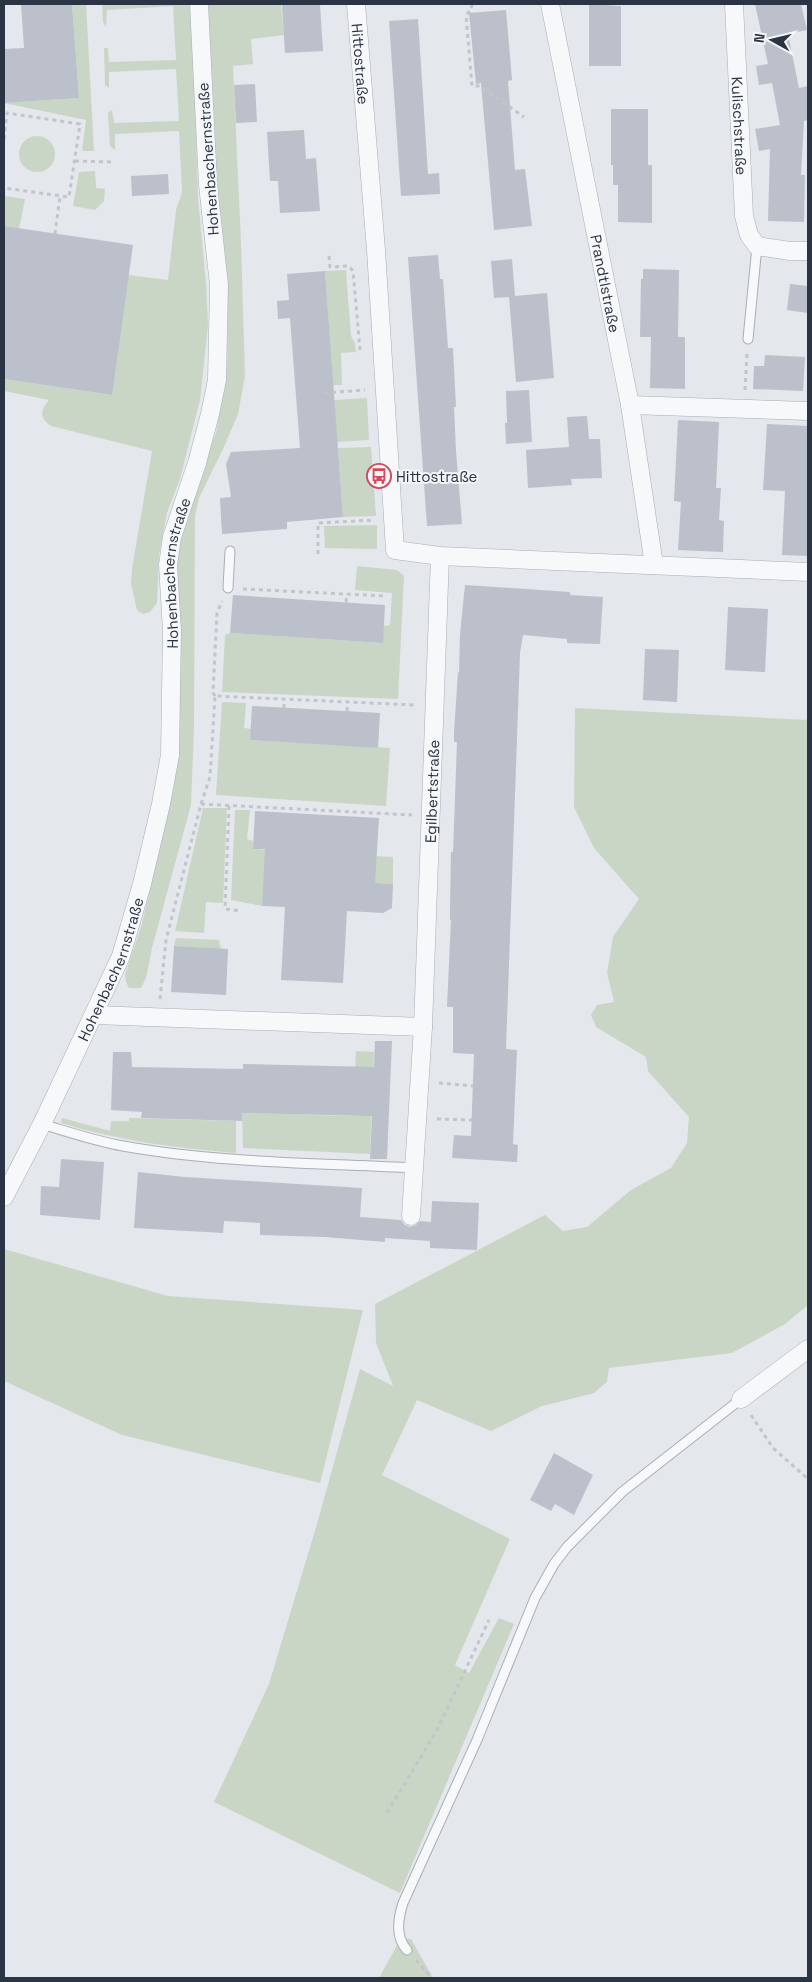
<svg xmlns="http://www.w3.org/2000/svg" width="812" height="1982" font-family="'Space Grotesk',sans-serif">
  <style>
    .green { fill: #c9d6c5 }
    .building { fill: #bbc0ca }
    .lines { fill: none; stroke-linecap: round; stroke-linejoin: round }
    .service-casing { stroke: #a9aeb7; stroke-width: 11 }
    .minor-casing { stroke: #a9aeb7; stroke-width: 19 }
    .path { stroke: #c2c5cb; stroke-width: 3; stroke-dasharray: 4 4; stroke-linecap: butt }
    .service { stroke: #f7f8fa; stroke-width: 9 }
    .minor { stroke: #f7f8fa; stroke-width: 18 }
    .labels { text-anchor: middle; dominant-baseline: central; stroke-width: 4; stroke-linejoin: round; paint-order: stroke }
    .street-label { font-size: 15px; fill: #2b3445; stroke: #f4f6f9 }
    .poi-label { font-size: 15px; fill: #2b3445; stroke: #f4f6f9; text-anchor: start }
  </style>
  <rect width="100%" height="100%" fill="#e4e7ec"/>
  <g class="green">
    <path d="M72,4H86L94,151H82L86,120L4,103L79,98Z"/>
    <path d="M102,4H192L198,197L206,284L208,325L200,400L180,479L167,513L159,555L157,603L150,612L143,614L137,610L131,584L132,569L152,451L51,426C39,417 40,411 49,400L4,391V379L111,395L128,275L168,280L176,210L182,192L179,131L115,134V150L110,146L108,113L112,110L114,123L179,121L176,69L109,72V88L105,85L104,48H108L109,62L176,60L173,6L107,10L106,27L103,22Z"/>
    <path d="M208,4H281L284,35L251,39L253,64L233,66L241,243L245,376L238,414L224,447L199,498L195,516L194,728L191,805L152,948L146,978L141,988H129L126,982L125,974L141,927L156,865L173,781L177,571L179,541L186,511L216,433L227,373L228,304L217,189Z"/>
    <circle cx="37" cy="154" r="18"/>
    <path d="M95,171L96,188L105,189L104,201L95,210L73,206L79,172Z"/>
    <path d="M4,196L25,199L19,229L4,226Z"/>
    <path d="M346,270L351,336L355,343L356,352L341,353L342,385H333L325,271Z"/>
    <path d="M367,398L369,440L337,442L334,400Z"/>
    <path d="M371,447L376,516L343,517L338,448Z"/>
    <path d="M377,525V549L325,548L324,526Z"/>
    <path d="M357,566L397,570L404,576L398,699L222,692L225,635L230,633L382,643L384,626L390,625L392,593L355,590Z"/>
    <path d="M222,702L246,703L244,728L251,729L250,740L390,748L386,806L216,795Z"/>
    <path d="M575,708L808,720V1305L785,1324L732,1353L609,1368L607,1382L594,1393L542,1406L491,1431L417,1400L382,1475L510,1539L455,1665L469,1673L499,1618L514,1624L400,1893L214,1802L269,1684L317,1524L360,1369L393,1386L376,1343L375,1304L545,1215L563,1231L587,1227L631,1190L671,1168L687,1143L689,1117L648,1071L646,1057L596,1027L591,1015L597,1005L614,1002L607,973L613,937L639,899L594,848L574,807Z"/>
    <path d="M203,808H227L223,903L206,902L204,933L175,931Z"/>
    <path d="M235,810H250L247,839L253,841V849L393,857V884L264,877L262,906L231,900Z"/>
    <path d="M176,938L219,940L221,949L174,946Z"/>
    <path d="M356,1051L374,1052L370,1154L243,1148L242,1113L353,1116Z"/>
    <path d="M62,1118L110,1131L111,1121H129V1118L236,1121V1153C177,1148 119,1141 61,1123Z"/>
    <path d="M4,1249L168,1296L363,1310L320,1483L122,1435L4,1381Z"/>
    <path d="M401,1938L411,1939L433,1978H379Z"/>
  </g>
  <g class="building">
    <path d="M21,4H72L79,98L4,103V49L24,48Z"/>
    <path d="M282,4H320L323,51L285,53Z"/>
    <path d="M589,4L621,6V66H589Z"/>
    <path d="M755,4H801L807,30L788,34L799,88L808,86V120L804,121L801,175H805L804,222L768,221L770,149L759,151L755,129L780,125L772,83L759,85L756,66L768,64Z"/>
    <path d="M506,10L512,80L508,81L515,170L525,169L532,226L494,230L481,83L476,84L469,13Z"/>
    <path d="M418,19L428,174L439,173L440,194L401,196L389,21Z"/>
    <path d="M255,84L257,122L236,123L234,85Z"/>
    <path d="M611,109H648V165H652V223L618,222V185H613V165H611Z"/>
    <path d="M304,130L306,159L316,158L320,211L280,213L278,181H270L267,132Z"/>
    <path d="M168,174L169,194L132,196L131,176Z"/>
    <path d="M4,226L133,245L112,395L4,379Z"/>
    <path d="M438,255L440,279H443L448,348H453L456,407H454L456,451L462,524L427,526L408,257Z"/>
    <path d="M512,259L515,296L547,293L554,378L516,382L509,297L494,298L491,261Z"/>
    <path d="M643,269L679,270L678,337H685V389L650,388L651,337H640L641,279H643Z"/>
    <path d="M325,271L343,517L287,522V529L222,534L220,498L231,497L226,464L231,452L300,448L290,318L278,319L277,301L289,300L287,274Z"/>
    <path d="M790,284L808,286V313L787,310Z"/>
    <path d="M765,355L805,357L803,391L753,389L754,366H764Z"/>
    <path d="M529,390L532,442L506,444L505,423H507L506,391Z"/>
    <path d="M587,416L589,439H600L602,478L571,479L572,485L528,488L526,450L569,447L567,417Z"/>
    <path d="M678,420L719,422L716,488H721L719,520L724,521L723,552L678,550L681,502L674,501Z"/>
    <path d="M767,424L808,426L807,493H808V556L782,555L785,491L763,490Z"/>
    <path d="M465,585L570,592V595L603,597L600,644L567,643V639L523,635L520,653L506,1049L517,1050L513,1144L518,1145L517,1162L452,1158L454,1135L471,1136L474,1054L453,1053V1007H447L451,920H450V909L451,852H453L457,742H454V732L458,672L459,673L460,634Z"/>
    <path d="M233,595L385,605L383,643L230,633Z"/>
    <path d="M728,607L768,609L765,672L725,670Z"/>
    <path d="M645,649L679,650L677,702L643,700Z"/>
    <path d="M252,706L380,713L378,748L250,740Z"/>
    <path d="M255,811L379,818L375,883L393,884L392,908L383,913L347,911L343,983L281,980L285,907L262,906L265,849H253Z"/>
    <path d="M174,946L228,949L226,995L171,992Z"/>
    <path d="M375,1041H392L387,1159H370L372,1116L242,1113V1121L141,1118L142,1112L111,1110L113,1052H131L132,1067L243,1069V1064L374,1067Z"/>
    <path d="M61,1159L104,1162L100,1220L40,1215L41,1186L59,1187Z"/>
    <path d="M138,1172L185,1177L362,1188L360,1217L401,1220L405,1225L410,1227L416,1225L420,1221L431,1222L432,1201L479,1203L477,1250L430,1248V1241L385,1238V1242L325,1237L260,1235V1223L224,1221L223,1233L134,1228Z"/>
    <path d="M554,1453L593,1475L574,1515L555,1504L551,1511L530,1500Z"/>
  </g>
  <g class="lines">
    <defs>
      <g id="service">
        <path d="M748,339L757,246"/>
        <path d="M228,588L230,551"/>
        <path d="M42,1124C69,1132 95,1141 123,1146C217,1163 318,1163 414,1168"/>
        <path d="M407,1950C395,1937 398,1919 403,1903L477,1740L535,1598L554,1564L567,1547L622,1492L741,1399"/>
      </g>
      <g id="minor">
        <path id="s1" d="M356,4L376,250L395,550L440,556L808,572"/>
        <path id="s2" d="M550,4L630,405L654,565"/>
        <path id="s3" d="M734,4L744,216L749,235L757,246L790,251H808"/>
        <path d="M630,405L808,411"/>
        <path id="s4" d="M95,1015L423,1027L440,556"/>
        <path id="s5" d="M4,1197L42,1124L121,956L142,884L161,804L170,755L172,631L168,565L172,537L197,463L210,414L217,380L219,285L208,185L199,4"/>
        <path d="M411,1216L423,1027"/>
        <path d="M741,1399L808,1349"/>
      </g>
    </defs>
    <use href="#service" class="service-casing"/>
    <use href="#minor" class="minor-casing"/>
    <g class="path">
      <path d="M472,4L471,10L466,15L472,86H480L524,117"/>
      <path d="M4,139L7,113L80,124L69,197L4,188"/>
      <path d="M75,161L112,162"/>
      <path d="M55,234L60,196"/>
      <path d="M329,256L330,267L349,266L353,271L360,350"/>
      <path d="M745,390L747,354"/>
      <path d="M324,393L365,390"/>
      <path d="M318,554V523L374,520"/>
      <path d="M243,589L386,596"/>
      <path d="M346,602L347,594"/>
      <path d="M215,696L213,693L217,613L222,601"/>
      <path d="M284,708V700"/>
      <path d="M347,711L348,702"/>
      <path d="M201,804L412,815"/>
      <path d="M229,806L225,909L241,911"/>
      <path d="M160,999L166,940L201,804L210,777L215,696L415,705"/>
      <path d="M439,1083L473,1086"/>
      <path d="M437,1119L472,1120"/>
      <path d="M751,1415L773,1448L808,1479"/>
      <path d="M387,1813L437,1730L489,1620"/>
      <path d="M416,1960L432,1978"/>
    </g>
    <use href="#service" class="service"/>
    <use href="#minor" class="minor"/>
  </g>
  <defs>
    <symbol id="bus-ring" viewBox="-11 -11 22 22"><circle r="9.5" fill="#f4f6f9" stroke="#d1495b" stroke-width="1.5"/><path d="M-5-6H5V4H4V6H2V4H-2V6H-4V4H-5ZM-3.5-4V0h7V-4ZM-3.5 1.2v1.5H-2V1.2ZM2 1.2v1.5H3.5V1.2Z" fill="#d1495b"/></symbol>
  </defs>
  <g fill-rule="evenodd">
    <use href="#bus-ring" x="365" y="462" width="28" height="28"/>
  </g>
  <g class="labels">
    <g class="street-label">
      <text stroke="none"><textPath href="#s1" startOffset="60">Hittostraße</textPath></text>
      <text stroke="none"><textPath href="#s3" startOffset="122">Kulischstraße</textPath></text>
      <text transform="translate(208 159) rotate(-94)">Hohenbachernstraße</text>
      <text stroke="none"><textPath href="#s2" startOffset="285">Prandtlstraße</textPath></text>
      <text stroke="none"><textPath href="#s5" startOffset="658">Hohenbachernstraße</textPath></text>
      <text stroke="none"><textPath href="#s4" startOffset="564">Egilbertstraße</textPath></text>
      <text stroke="none"><textPath href="#s5" startOffset="252">Hohenbachernstraße</textPath></text>
    </g>
    <g class="poi-label">
      <text x="396" y="476">Hittostraße</text>
    </g>
  </g>
  <rect width="812" height="1982" fill="none" stroke="#2b3445" stroke-width="10"/>
  <g transform="translate(772 40) rotate(278)" stroke="#f4f6f9" stroke-width="4" paint-order="stroke">
  <path d="M0-4L9 19L0 12L-9 19Z" fill="#2b3445"/>
  <text y="-8" font-size="14" font-weight="bold" text-anchor="middle" fill="#2b3445">N</text>
  </g>
</svg>
